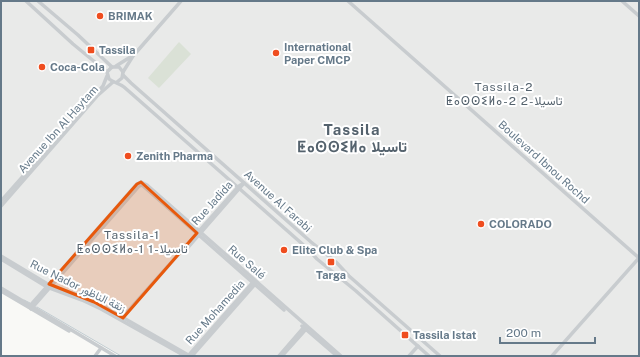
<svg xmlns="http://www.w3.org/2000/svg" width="640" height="357" font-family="'Public Sans',Vazirmatn,'Noto Sans Tifinagh',sans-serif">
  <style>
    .built { fill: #e9eae9 }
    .green { fill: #dae1d6 }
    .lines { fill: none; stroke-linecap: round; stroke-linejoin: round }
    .stream { stroke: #c1ccd1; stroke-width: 1 }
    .minor { stroke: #c8cccf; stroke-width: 3.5 }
    .marked { fill: #e8590c; fill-opacity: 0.2; stroke: #e8590c; stroke-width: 3; stroke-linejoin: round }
    .poi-dot { fill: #ef4d1f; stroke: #fff; stroke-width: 1.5 }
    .labels { text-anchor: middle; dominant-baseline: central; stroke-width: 4; stroke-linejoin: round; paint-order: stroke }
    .poi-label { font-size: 11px; font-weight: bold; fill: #657989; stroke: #fff; text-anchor: start }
    .street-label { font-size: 11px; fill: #657989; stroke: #fff }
    .neighbourhood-label { font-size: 12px; letter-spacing: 1px; fill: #54626d; stroke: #fff }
    .district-label { font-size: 15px; font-weight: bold; letter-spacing: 1px; fill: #54626d; stroke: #fff }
  </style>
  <rect width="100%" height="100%" fill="#f9f9f6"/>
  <path class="built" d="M1,1H639V356H121L1,287Z"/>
  <path class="green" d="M179,42L191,54L159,88L148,78Z"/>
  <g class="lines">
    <g class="stream">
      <path d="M24,300L30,303"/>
      <path d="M37,307L121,356"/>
    </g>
    <g class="minor">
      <path d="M26,1L73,44L107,72"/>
      <path d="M38,1L78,35L112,67"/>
      <path d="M348,1L639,258"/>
      <path d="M622,1L639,16"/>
      <path d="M116,66L132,56"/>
      <path d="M123,72L133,56L181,1"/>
      <path d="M123,75L131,83L311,242L336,262L349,276L440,356"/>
      <path d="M117,82L122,78L123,72L119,67H112L107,72L109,79C114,83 119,83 124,87L308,249L317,259L356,291L429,356"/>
      <path d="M141,182L147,185L341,356"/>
      <path d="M142,185L284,310"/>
      <path d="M1,201L103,86L107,76"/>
      <path d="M1,206L97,96L113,82"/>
      <path d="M183,253L244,183"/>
      <path d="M1,256L51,286L86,298L101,305L190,356"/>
      <path d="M1,259L47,287L82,300L101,309L185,356"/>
      <path d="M1,288L115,356"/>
      <path d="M1,291L69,331"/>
      <path d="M29,307L137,184L141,182"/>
      <path d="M31,309L139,186L142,185"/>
      <path d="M122,318L239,186L244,183"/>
      <path d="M302,326L337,356"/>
      <path d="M95,356L101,348"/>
      <path d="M188,356L254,281"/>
      <path d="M192,356L256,283"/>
      <path d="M279,356L305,326"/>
      <path d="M282,356L307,328"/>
      <path d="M409,356L418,346"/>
      <path d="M552,356L639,258"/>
    </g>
  </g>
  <path class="marked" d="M141,182L197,233L123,318L94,302L49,284L137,184Z"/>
  <g class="poi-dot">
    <circle cx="100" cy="16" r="4"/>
    <rect x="87" y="46" width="8" height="8" rx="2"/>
    <circle cx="276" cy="53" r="4"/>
    <circle cx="42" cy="67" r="4"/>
    <circle cx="128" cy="156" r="4"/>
    <circle cx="481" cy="224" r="4"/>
    <circle cx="284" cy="250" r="4"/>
    <rect x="327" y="258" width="8" height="8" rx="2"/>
    <rect x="401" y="331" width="8" height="8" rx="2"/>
  </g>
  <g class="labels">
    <g class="poi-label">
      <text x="108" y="16">BRIMAK</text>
      <text x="284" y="47">International<tspan x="284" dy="13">Paper CMCP</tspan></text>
      <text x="99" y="50">Tassila</text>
      <text x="50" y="67">Coca-Cola</text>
      <text x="136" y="156">Zenith Pharma</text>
      <text x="489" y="224">COLORADO</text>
      <text x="292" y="250">Elite Club &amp; Spa</text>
      <text x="331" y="275" text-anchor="middle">Targa</text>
      <text x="413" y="335">Tassila Istat</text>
    </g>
    <g class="street-label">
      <text transform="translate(58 129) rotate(-48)">Avenue Ibn Al Haytam</text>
      <text transform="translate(544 162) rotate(42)">Boulevard Ibnou Rochd</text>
      <text transform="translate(278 201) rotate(42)">Avenue Al Farabi</text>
      <text transform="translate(212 203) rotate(-48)">Rue Jadida</text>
      <text transform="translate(247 262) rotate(41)">Rue Salé</text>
      <text transform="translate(78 286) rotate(26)">Rue Nador زنقة الناظور</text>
      <text transform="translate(215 312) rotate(-48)">Rue Mohamedia</text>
    </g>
    <g class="neighbourhood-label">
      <text x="504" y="87">Tassila-2<tspan x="504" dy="14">ⵟⴰⵙⵙⵉⵍⴰ-2 2-تاسيلا</tspan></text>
      <text x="132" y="235">Tassila-1<tspan x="132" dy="14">ⵟⴰⵙⵙⵉⵍⴰ-1 1-تاسيلا</tspan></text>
    </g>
    <g class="district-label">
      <text x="352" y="129">Tassila<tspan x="352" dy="17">ⵟⴰⵙⵙⵉⵍⴰ تاسيلا</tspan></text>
    </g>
  </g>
  <rect width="640" height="357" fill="none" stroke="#657989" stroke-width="4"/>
  <path d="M500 337v6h95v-6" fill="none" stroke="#657989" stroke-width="2"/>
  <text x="506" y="337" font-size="12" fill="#657989" stroke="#ffffff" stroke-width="3" paint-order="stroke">200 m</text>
</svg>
